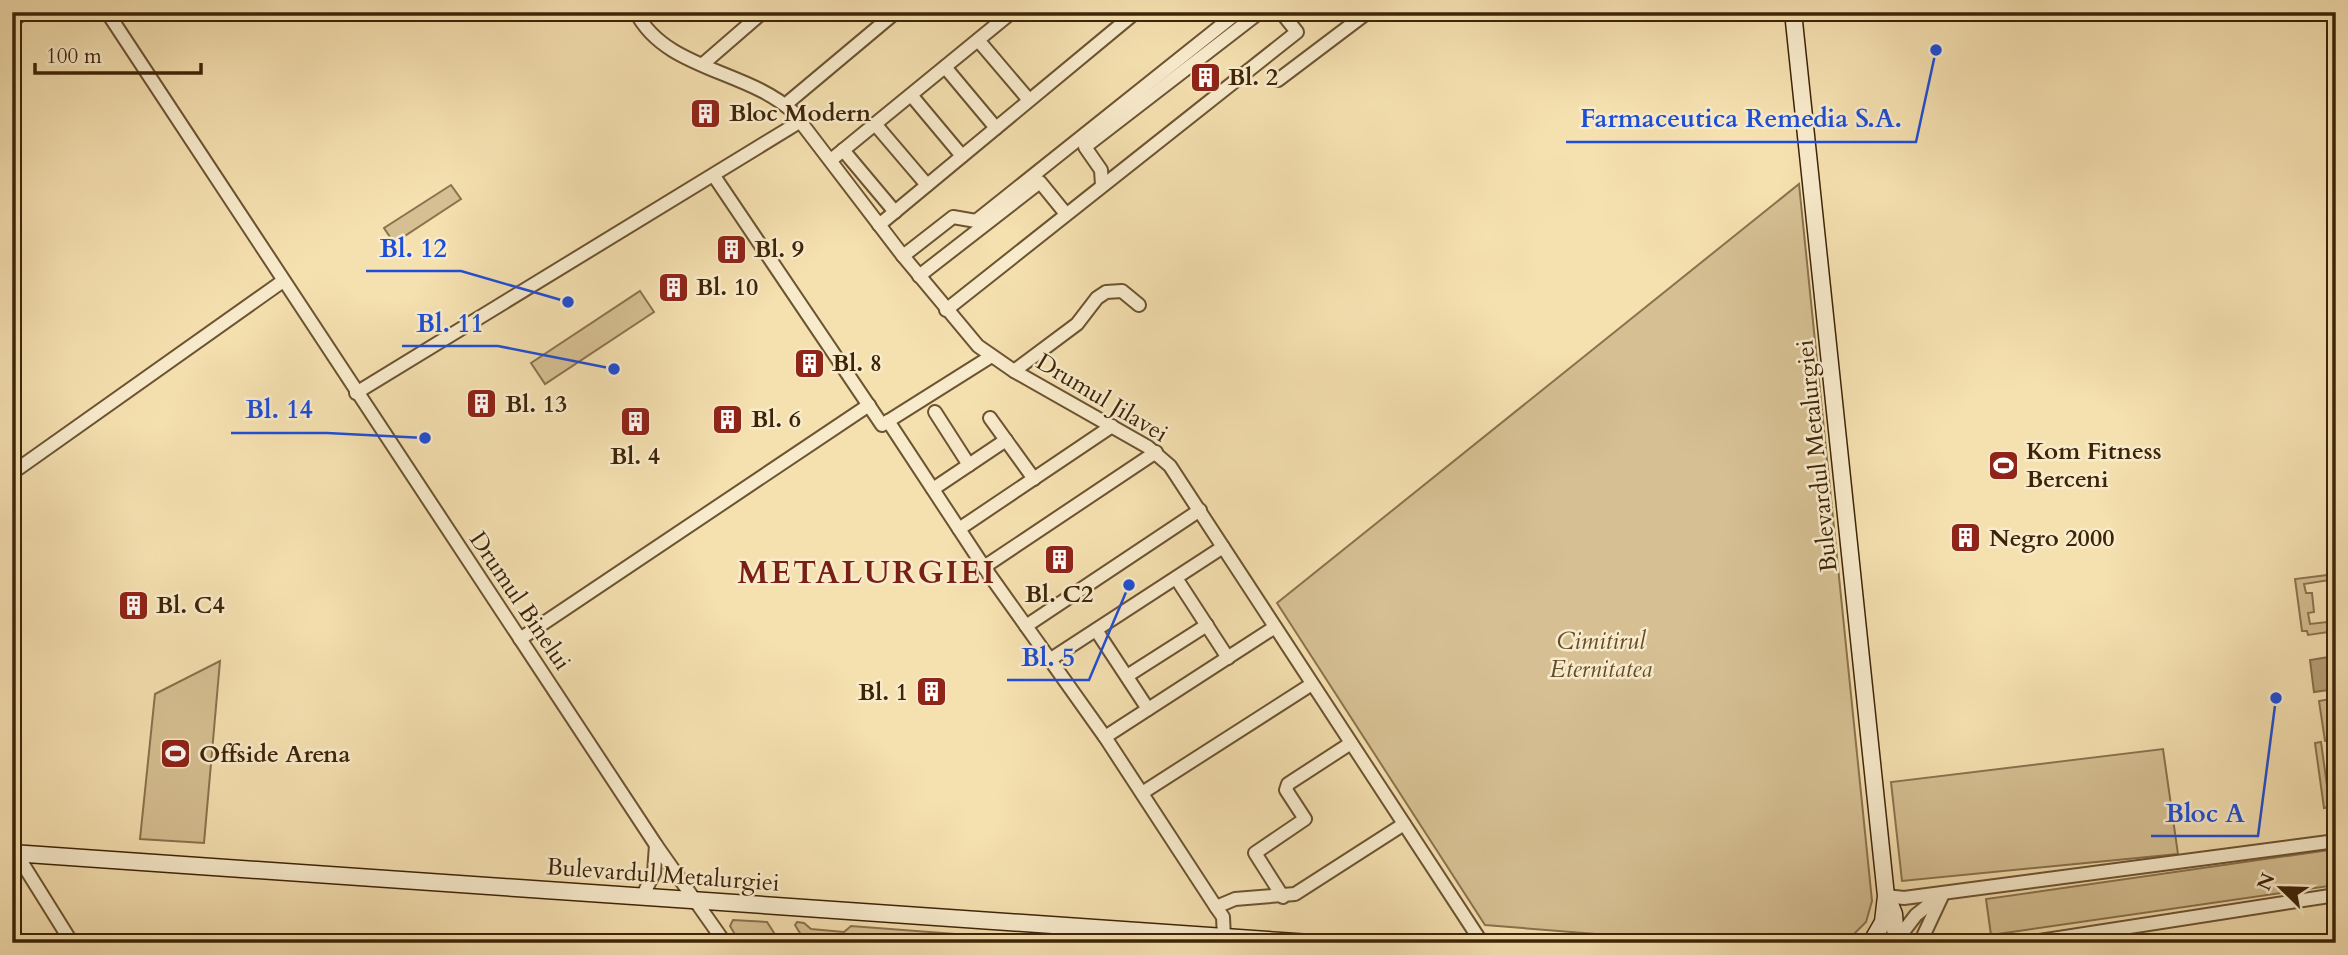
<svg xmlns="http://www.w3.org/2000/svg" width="2348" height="955" font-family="Cardo,serif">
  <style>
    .green { fill: #d6c093; stroke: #8a724d; stroke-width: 2 }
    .water { fill: #b7a077; stroke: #876e4a; stroke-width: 2 }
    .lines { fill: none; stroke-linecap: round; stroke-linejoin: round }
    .minor-casing { stroke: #6c5331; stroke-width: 16 }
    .secondary-casing { stroke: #3e2407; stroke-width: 19 }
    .minor { stroke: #f8ebcc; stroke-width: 12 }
    .secondary { stroke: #f8ebcc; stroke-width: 16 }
    .labels { text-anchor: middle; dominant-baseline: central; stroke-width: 5; stroke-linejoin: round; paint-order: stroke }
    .poi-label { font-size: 24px; font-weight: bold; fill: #3e2407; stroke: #f8ebcc; text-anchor: start }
    .street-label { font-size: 24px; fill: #3e2407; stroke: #f8ebcc }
    .park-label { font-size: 24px; font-style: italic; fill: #644b2a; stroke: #f8ebcc }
    .district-label { font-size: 32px; font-weight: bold; letter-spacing: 2px; fill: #7a1f14; stroke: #f8ebcc }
    .leader { fill: none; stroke: #1d4ed8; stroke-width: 2.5 }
    .callout-dot { fill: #1d4ed8; stroke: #f8ebcc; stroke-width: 2.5 }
    .callout-label { font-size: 26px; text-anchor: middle; font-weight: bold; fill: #1d4ed8; stroke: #f8ebcc; stroke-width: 5; stroke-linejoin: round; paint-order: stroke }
  </style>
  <rect width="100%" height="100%" fill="#f5e0b0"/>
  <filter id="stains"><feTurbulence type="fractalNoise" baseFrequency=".00286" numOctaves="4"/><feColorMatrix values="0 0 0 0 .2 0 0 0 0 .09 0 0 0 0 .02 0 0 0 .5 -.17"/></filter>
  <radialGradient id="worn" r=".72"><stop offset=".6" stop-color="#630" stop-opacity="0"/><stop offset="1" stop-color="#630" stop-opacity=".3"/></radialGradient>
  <g class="green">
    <path d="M1799,184L1872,901L1866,922L1845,943H1709L1485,925L1277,603Z"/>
    <path d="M451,185L461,199L394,243L384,228Z"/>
    <path d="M640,291L654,312L545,384L531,363Z"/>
    <path d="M2336,574V579L2304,584L2306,593H2312L2314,612L2308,613L2310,624L2336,621V631L2308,635L2307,631H2302L2295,579Z"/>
    <path d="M220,661L204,843L140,839L155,694Z"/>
    <path d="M2336,698V740L2325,741L2319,701Z"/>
    <path d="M2321,742L2330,807L2324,808L2315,743Z"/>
    <path d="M2163,749L2178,854L1902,881L1891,782Z"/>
    <path d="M2336,849V885L1991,935L1986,899Z"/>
    <path d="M733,920L767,922L776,936L765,943H740L730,926Z"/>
    <path d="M797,922L804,923L811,929L844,932L851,926L1073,943H806L795,925Z"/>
  </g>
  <path class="water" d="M2335,656L2336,689L2314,692L2310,660Z"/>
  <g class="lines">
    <defs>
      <g id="minor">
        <path d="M107,12L656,845L725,943"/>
        <path d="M636,12C665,70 748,70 793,112L903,256L978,346L1014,371L1148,447L1170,466L1482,943"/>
        <path d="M12,21L24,12"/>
        <path d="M978,40L1029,100"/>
        <path d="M703,64L763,12"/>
        <path d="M945,67L996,128"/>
        <path d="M1278,80L1368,12"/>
        <path d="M911,95L962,156"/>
        <path d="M785,105L896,12"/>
        <path d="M875,124L927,185"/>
        <path d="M843,150L895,212"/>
        <path d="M831,160L1012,12"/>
        <path d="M714,176L882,425L990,357"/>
        <path d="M1102,185L1101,170L1085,147L1260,12"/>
        <path d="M879,225L1136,12"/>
        <path d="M903,256L953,217L976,221L1238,12"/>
        <path d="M919,276L1040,182L1066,214"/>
        <path d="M946,310L1297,32L1281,12"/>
        <path d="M1014,371L1077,324L1097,298L1106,292L1122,291L1139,305"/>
        <path d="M356,393L801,121"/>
        <path d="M935,412L969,465"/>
        <path d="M990,418L1034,479"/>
        <path d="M888,421L984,567L1156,452"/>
        <path d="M12,473L283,281"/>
        <path d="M933,489L1006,440"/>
        <path d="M959,529L1112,426"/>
        <path d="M984,567L1105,737L1216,907L1223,917L1224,937"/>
        <path d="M1176,578L1228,658"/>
        <path d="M1026,626L1200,510"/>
        <path d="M1096,630L1148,709"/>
        <path d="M520,639L869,405"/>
        <path d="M1051,659L1223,547"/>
        <path d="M1127,676L1207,625"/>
        <path d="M1105,737L1275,627"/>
        <path d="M1142,793L1312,684"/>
        <path d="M14,850L72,943"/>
        <path d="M1886,896L1904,898L2336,841"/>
        <path d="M642,897L654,873L656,845"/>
        <path d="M1283,897L1255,853L1305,819L1286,790L1288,784L1351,743"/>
        <path d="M1216,907L1235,899L1295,894L1404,824"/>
        <path d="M1896,941L1916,915L1941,895"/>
        <path d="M1920,943L1942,896"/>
        <path d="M2026,943L2336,895"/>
      </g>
      <g id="secondary">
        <path d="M1793,12L1886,896L1883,922L1871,943"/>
        <path d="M12,853L1311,943"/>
        <path d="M1888,899L1894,914L1896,941"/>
      </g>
    </defs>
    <use href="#minor" class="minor-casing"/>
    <use href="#secondary" class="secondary-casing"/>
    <use href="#minor" class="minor"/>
    <use href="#secondary" class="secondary"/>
  </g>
  <defs>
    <symbol id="building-square" viewBox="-11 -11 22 22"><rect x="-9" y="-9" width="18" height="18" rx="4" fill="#8f2418" stroke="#f8ebcc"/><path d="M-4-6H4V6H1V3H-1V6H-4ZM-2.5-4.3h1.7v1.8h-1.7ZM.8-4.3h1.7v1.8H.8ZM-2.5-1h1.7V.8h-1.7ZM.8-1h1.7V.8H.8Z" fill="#fff"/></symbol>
    <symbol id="stadium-square" viewBox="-11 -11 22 22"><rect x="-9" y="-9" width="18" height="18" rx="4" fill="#8f2418" stroke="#f8ebcc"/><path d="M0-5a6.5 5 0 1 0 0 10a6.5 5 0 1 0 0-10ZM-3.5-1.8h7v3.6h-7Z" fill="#fff"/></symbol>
  </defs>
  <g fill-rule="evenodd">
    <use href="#building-square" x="1188" y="60" width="35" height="35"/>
    <use href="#building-square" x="688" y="96" width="35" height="35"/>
    <use href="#building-square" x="714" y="232" width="35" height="35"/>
    <use href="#building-square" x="656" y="270" width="35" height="35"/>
    <use href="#building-square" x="792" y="346" width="35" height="35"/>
    <use href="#building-square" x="464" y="386" width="35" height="35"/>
    <use href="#building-square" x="710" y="402" width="35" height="35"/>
    <use href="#building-square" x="618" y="404" width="35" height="35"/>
    <use href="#stadium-square" x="1986" y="448" width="35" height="35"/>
    <use href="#building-square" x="1948" y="520" width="35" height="35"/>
    <use href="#building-square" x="1042" y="542" width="35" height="35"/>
    <use href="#building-square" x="116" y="588" width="35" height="35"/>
    <use href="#building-square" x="914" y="674" width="35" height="35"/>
    <use href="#stadium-square" x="158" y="736" width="35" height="35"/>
  </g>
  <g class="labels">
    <g class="poi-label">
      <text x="1228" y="77">Bl. 2</text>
      <text x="729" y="113">Bloc Modern</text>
      <text x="754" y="249">Bl. 9</text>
      <text x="696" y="287">Bl. 10</text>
      <text x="832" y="363">Bl. 8</text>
      <text x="505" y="404">Bl. 13</text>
      <text x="751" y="419">Bl. 6</text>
      <text x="2026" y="451">Kom Fitness<tspan x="2026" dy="28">Berceni</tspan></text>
      <text x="635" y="456" text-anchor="middle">Bl. 4</text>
      <text x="1989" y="538">Negro 2000</text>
      <text x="1059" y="594" text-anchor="middle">Bl. C2</text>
      <text x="156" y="605">Bl. C4</text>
      <text x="908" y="692" text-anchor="end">Bl. 1</text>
      <text x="199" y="754">Offside Arena</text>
    </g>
    <g class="street-label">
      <text transform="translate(1102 398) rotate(31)">Drumul Jilavei</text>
      <text transform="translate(1817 456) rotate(-96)">Bulevardul Metalurgiei</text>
      <text transform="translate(520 601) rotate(56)">Drumul Binelui</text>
      <text transform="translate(663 875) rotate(4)">Bulevardul Metalurgiei</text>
    </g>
    <g class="park-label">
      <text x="1601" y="641">Cimitirul<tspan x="1601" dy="28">Eternitatea</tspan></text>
    </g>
    <g class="district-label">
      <text x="867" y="573">METALURGIEI</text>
    </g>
  </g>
  <path class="leader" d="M1936 50L1916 142H1566M568 302L461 271H366M614 369L498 346H402M425 438L327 433H231M1129 585L1089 680H1007M2276 698L2258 836H2151"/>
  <g class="callout-dot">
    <circle cx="1936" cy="50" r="7"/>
    <circle cx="568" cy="302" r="7"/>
    <circle cx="614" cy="369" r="7"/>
    <circle cx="425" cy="438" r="7"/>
    <circle cx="1129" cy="585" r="7"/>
    <circle cx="2276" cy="698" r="7"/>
  </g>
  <g class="callout-label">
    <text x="1741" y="127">Farmaceutica Remedia S.A.</text>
    <text x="413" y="257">Bl. 12</text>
    <text x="450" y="332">Bl. 11</text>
    <text x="279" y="418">Bl. 14</text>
    <text x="1048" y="666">Bl. 5</text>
    <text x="2205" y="822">Bloc A</text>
  </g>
  <rect width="2348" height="955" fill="none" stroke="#f5e0b0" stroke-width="42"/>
  <rect x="14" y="14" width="2320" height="927" fill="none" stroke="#3e2407" stroke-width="3.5"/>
  <rect x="21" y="21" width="2306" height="913" fill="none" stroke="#3e2407" stroke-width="2"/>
  <g transform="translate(2281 888) rotate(293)" stroke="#f8ebcc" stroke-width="5" paint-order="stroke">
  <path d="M0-5L12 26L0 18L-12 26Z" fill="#3e2407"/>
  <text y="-10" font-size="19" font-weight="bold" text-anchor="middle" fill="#3e2407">N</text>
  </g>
  <path d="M35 63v10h166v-10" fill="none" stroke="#3e2407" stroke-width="3.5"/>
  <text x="46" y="63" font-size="21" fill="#3e2407" stroke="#f8ebcc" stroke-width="5" paint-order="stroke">100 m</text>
  <rect width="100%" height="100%" filter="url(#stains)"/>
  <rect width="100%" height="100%" fill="url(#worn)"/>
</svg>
